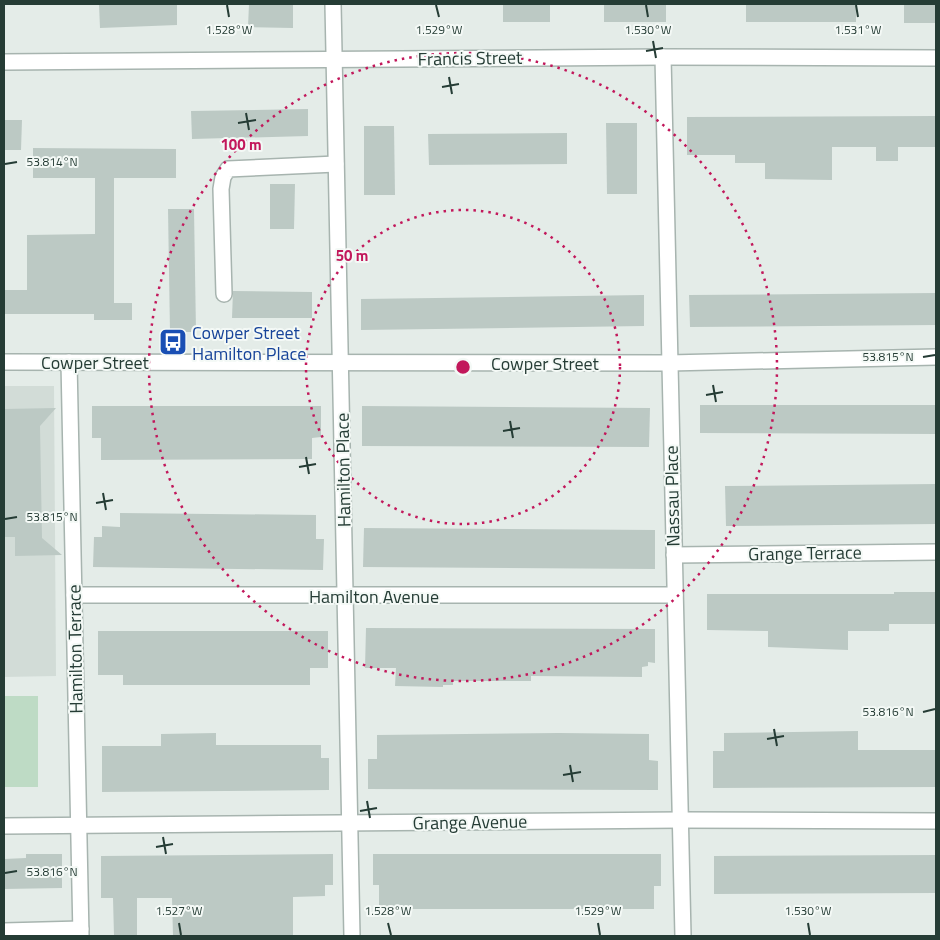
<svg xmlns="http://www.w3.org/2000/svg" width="940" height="940" font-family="'Titillium Web',sans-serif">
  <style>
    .built { fill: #d2dcd7 }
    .green { fill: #bedbc5 }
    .building { fill: #bcc9c4 }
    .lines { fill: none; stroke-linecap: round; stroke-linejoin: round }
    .street-casing { stroke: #a7b4af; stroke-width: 18 }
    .street { stroke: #fff; stroke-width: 15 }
    .ticks { fill: none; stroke: #253c35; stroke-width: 2 }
    .ring { fill: none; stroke: #c2185b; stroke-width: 2.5; stroke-dasharray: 2.5 5 }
    .labels { text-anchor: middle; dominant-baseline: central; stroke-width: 4; stroke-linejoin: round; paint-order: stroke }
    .street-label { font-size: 18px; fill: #253c35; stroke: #f4f9f6 }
    .transit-label { font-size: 18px; fill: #164399; stroke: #f4f9f6; text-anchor: start }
    .ticks-label { font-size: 12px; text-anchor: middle; fill: #253c35; stroke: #f4f9f6; stroke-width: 4; stroke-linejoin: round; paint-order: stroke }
    .centre { fill: #c2185b; stroke: #f4f9f6; stroke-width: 2.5 }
    .ring-label { font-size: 15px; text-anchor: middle; font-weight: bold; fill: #c2185b; stroke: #f4f9f6; stroke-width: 4; stroke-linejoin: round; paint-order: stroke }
  </style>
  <rect width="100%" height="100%" fill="#e4ece8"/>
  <path class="built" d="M4,386H54L56,676L4,677Z"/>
  <rect class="green" x="4" y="696" width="34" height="91"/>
  <g class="building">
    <path d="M99,4H177V25L100,28Z"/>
    <path d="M249,4H293V28L248,27Z"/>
    <rect x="503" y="4" width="47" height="18"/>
    <rect x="604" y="4" width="62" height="18"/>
    <rect x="746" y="4" width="110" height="18"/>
    <rect x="904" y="4" width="32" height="19"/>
    <path d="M308,109V136L192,139L191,111Z"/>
    <path d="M936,116V147H898V161H876V147H832V180L765,179V163H735V155H687V117Z"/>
    <path d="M4,120H22L21,150H4Z"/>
    <path d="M606,123H637V194H607Z"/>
    <path d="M364,126H394L395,195H364Z"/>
    <path d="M567,133V164L429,165L428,134Z"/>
    <path d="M33,148L176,149V178H114V303H132V320H94V314H4V290H27V235L95,234V178H33Z"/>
    <path d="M270,184H295L294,229H270Z"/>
    <path d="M168,209H194L196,332H170Z"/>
    <path d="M233,291L312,292V318H232Z"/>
    <path d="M936,293V325L690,327L689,295Z"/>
    <path d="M644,295V326L361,330V299Z"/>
    <path d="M700,405H936V434L700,433Z"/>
    <path d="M92,406H321V437L312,438V459L101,460V438H92Z"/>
    <path d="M362,406L650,408L649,447L362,446Z"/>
    <path d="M56,408L40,426L42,538L62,555L15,556V537H4V409Z"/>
    <path d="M936,484V524L726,526L725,486Z"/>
    <path d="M120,513L316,515V539H324L323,570L93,567L94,537H102V526L120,527Z"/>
    <path d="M364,528L655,530V569L363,567Z"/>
    <path d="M894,592H936V624H889V631H848V650L768,647V631L707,630V594H894Z"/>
    <path d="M366,628L655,629V663L648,662V666L642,667V677L531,676V681H453V685H443V687L395,686L396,668H365Z"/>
    <path d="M98,631H328V668H310V685H123V675H98Z"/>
    <path d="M858,731V750H936V787L713,788V751H724V733Z"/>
    <path d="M216,733V745H321V758H329V790L102,792V746H161V734Z"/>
    <path d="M559,733L649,734V760L658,761V790L368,789V759H377V735Z"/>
    <path d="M26,854H62V888L4,889V859L26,858Z"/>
    <path d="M333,854V885H325V896L293,897V936H173L172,898H137V936H114L113,898H101V856Z"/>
    <path d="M373,854H661V886H654V909H379V885H373Z"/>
    <path d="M936,855V893L714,894V856Z"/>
  </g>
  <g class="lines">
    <defs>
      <g id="street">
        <path d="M333,4L352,936"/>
        <path d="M663,57L683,936"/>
        <path d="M4,62L663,57L936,58"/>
        <path d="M224,294L221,189L223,177L228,169L336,164"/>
        <path d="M4,362L669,363L936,357"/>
        <path d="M69,362L81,936"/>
        <path d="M674,555L936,552"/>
        <path d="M74,595H675"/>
        <path d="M4,826L680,820L936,821"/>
        <path d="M4,931L81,929"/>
      </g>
    </defs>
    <use href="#street" class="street-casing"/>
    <use href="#street" class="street"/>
  </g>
  <path class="ticks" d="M227,5L229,17M436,5L439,17M646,5L648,17M856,5L858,17M653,41L656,58M646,51L663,48M449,77L452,94M442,87L459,84M246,113L249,130M238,123L256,120M5,164L17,162M923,357L935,355M713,385L716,402M706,395L723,392M510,421L513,438M503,431L520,428M306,457L309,474M299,467L316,464M103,493L106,510M96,503L113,500M5,519L17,517M923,712L935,709M774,729L777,746M767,739L784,736M570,765L573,782M563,775L581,772M367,801L370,818M360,811L377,808M163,837L166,854M156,847L173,844M5,873L17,871M179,923L181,935M388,923L391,935M598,923L600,935M808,923L810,935"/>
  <g class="ring">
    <circle cx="463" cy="367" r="157"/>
    <circle cx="463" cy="367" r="314"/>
  </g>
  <defs>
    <symbol id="bus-square" viewBox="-11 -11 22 22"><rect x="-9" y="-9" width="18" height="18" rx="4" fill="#1a4fb4" stroke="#f4f9f6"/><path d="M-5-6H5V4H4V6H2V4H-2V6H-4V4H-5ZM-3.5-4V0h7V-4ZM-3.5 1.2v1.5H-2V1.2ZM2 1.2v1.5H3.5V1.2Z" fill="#fff"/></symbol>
  </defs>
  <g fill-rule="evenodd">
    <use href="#bus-square" x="157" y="326" width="32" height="32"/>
  </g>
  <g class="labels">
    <g class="street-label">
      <text transform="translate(470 58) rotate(-1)">Francis Street</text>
      <text x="95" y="362">Cowper Street</text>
      <text x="545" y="363">Cowper Street</text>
      <text transform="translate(343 470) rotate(-91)">Hamilton Place</text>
      <text transform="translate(672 496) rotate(-91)">Nassau Place</text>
      <text transform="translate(805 553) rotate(-1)">Grange Terrace</text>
      <text x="374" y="596">Hamilton Avenue</text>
      <text transform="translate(75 649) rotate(-91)">Hamilton Terrace</text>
      <text transform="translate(470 822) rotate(-1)">Grange Avenue</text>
    </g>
    <g class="transit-label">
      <text x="192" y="332">Cowper Street<tspan x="192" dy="21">Hamilton Place</tspan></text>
    </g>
  </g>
  <g class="ticks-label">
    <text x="858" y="34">1.531°W</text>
    <text x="229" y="34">1.528°W</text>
    <text x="439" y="34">1.529°W</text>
    <text x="648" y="34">1.530°W</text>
    <text x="52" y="166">53.814°N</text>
    <text x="888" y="361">53.815°N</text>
    <text x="52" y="521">53.815°N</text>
    <text x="888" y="716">53.816°N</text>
    <text x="52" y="876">53.816°N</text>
    <text x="179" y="915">1.527°W</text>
    <text x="388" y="915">1.528°W</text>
    <text x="598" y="915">1.529°W</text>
    <text x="808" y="915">1.530°W</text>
  </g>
  <circle cx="463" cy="367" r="8" class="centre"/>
  <g class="ring-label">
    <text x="241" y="150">100 m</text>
    <text x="352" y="261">50 m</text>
  </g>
  <rect width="940" height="940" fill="none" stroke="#253c35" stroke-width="10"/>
</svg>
